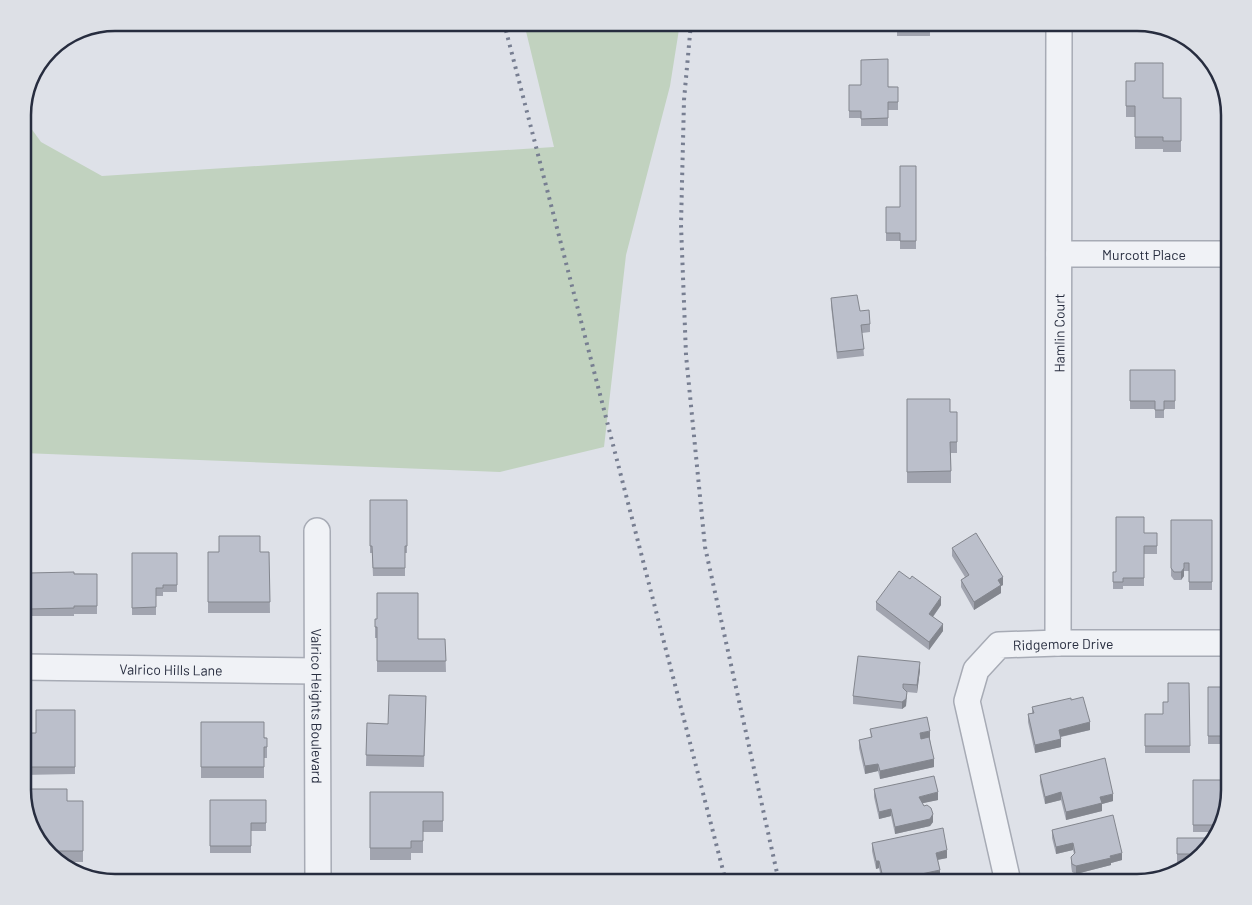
<svg xmlns="http://www.w3.org/2000/svg" width="1252" height="905" font-family="Barlow,sans-serif">
  <style>
    .green { fill: #c1d2bf }
    .lines { fill: none; stroke-linecap: round; stroke-linejoin: round }
    .minor-casing { stroke: #a7abb5; stroke-width: 28 }
    .minor { stroke: #f0f2f6; stroke-width: 25 }
    .rail { stroke: #777e91; stroke-width: 4; stroke-dasharray: 2.5 5; stroke-linecap: butt }
    .wall { fill: #a1a4af }
    .shaded-wall { fill: #83868e }
    .building { fill: #bbbfcb; stroke: #83868e }
    .labels { text-anchor: middle; dominant-baseline: central; stroke-width: 4; stroke-linejoin: round; paint-order: stroke }
    .street-label { font-size: 14px; fill: #272d3f; stroke: #edf0f5 }
    .rim { fill: none; stroke: #272d3f; stroke-width: 2.5 }
  </style>
  <rect width="100%" height="100%" fill="#dee1e8"/>
  <path class="green" d="M524,23H680L670,86L626,255L604,447L500,472L23,453V117L41,142L102,176L554,147Z"/>
  <g class="lines">
    <defs>
      <g id="minor">
        <path id="s1" d="M1059,254H1229"/>
        <path id="s2" d="M317,531L318,882"/>
        <path id="s3" d="M1058,643L1059,23"/>
        <path id="s4" d="M23,667L317,671"/>
        <path id="s5" d="M1008,882L967,701L976,670L999,645L1058,643H1229"/>
      </g>
    </defs>
    <use href="#minor" class="minor-casing"/>
    <use href="#minor" class="minor"/>
    <g class="rail">
      <path d="M504,23L726,882"/>
      <path d="M691,23L684,100L681,225L686,355L705,547L779,882"/>
    </g>
  </g>
  <g class="wall">
    <rect x="897" y="22" width="33" height="14"/>
    <path d="M1126,81L1163,98H1181V152H1163V149H1135V117H1126Z"/>
    <path d="M849,85L898,87V110H888V126H861V118H849Z"/>
    <path d="M916,166V249H900V241H886V207H900Z"/>
    <path d="M831,298L860,311L870,324V332L862,333L864,356L837,359L831,306Z"/>
    <path d="M1130,370H1175V409H1164V418H1155V409H1130Z"/>
    <path d="M907,399L950,412H957V453H951V483H907Z"/>
    <path d="M370,500H407V553H405V576H373L372,553H370Z"/>
    <path d="M1171,520H1212V590H1189V571H1184V576L1181,580H1174L1171,576Z"/>
    <rect x="1227" y="527" width="3" height="56"/>
    <path d="M1144,533H1157V554H1144V586H1123V589H1113V572H1116Z"/>
    <path d="M952,548L1003,585L1001,586V593L974,610L961,587V580L965,577L952,556Z"/>
    <path d="M208,552H269L270,613H208Z"/>
    <path d="M132,553H177V592H163V596H156V615H132Z"/>
    <path d="M29,573L97,574V614H74V616H29Z"/>
    <path d="M876,602L941,605L933,617L943,631L929,650L876,610Z"/>
    <path d="M375,619L418,639H445L446,672H377V638H375Z"/>
    <path d="M920,670L917,693L907,692L906,706L902,709L853,704V696Z"/>
    <path d="M1189,683L1190,753H1145V714H1163L1168,702Z"/>
    <path d="M1208,687L1222,701H1230V744H1208Z"/>
    <path d="M426,696L424,767L366,766L367,723L388,724Z"/>
    <path d="M1071,700L1090,730L1061,737V747L1035,753L1028,722V714L1032,713V707Z"/>
    <path d="M75,710V774L23,775V733H36Z"/>
    <path d="M201,722L267,738V758H264V778H201Z"/>
    <path d="M870,729L930,739L934,767L880,779L878,771L865,774L859,748V740L871,738Z"/>
    <path d="M1040,775L1113,801L1102,804V811L1066,820L1061,800L1045,804L1040,782Z"/>
    <path d="M1193,780L1230,790L1215,832H1193Z"/>
    <path d="M874,789L938,800L922,803L933,822L930,826L895,834L891,816L879,819L874,797Z"/>
    <path d="M370,792H443V832H423V853H411V860H370Z"/>
    <path d="M210,800H266V831H251V853H210Z"/>
    <path d="M83,801V862H58L35,836Z"/>
    <path d="M1052,830L1122,860L1111,863V865L1076,874L1072,872L1071,865V857L1074,854L1073,850L1056,854L1052,838Z"/>
    <path d="M1177,838L1210,846L1191,862H1177Z"/>
    <path d="M872,843L947,858L938,860L940,878L919,882H882L879,868L876,869L872,851Z"/>
  </g>
  <g class="shaded-wall">
    <path d="M1184,568V576L1181,580V572Z"/>
    <path d="M1003,577V585L1001,586V593L974,610V602L998,580Z"/>
    <path d="M941,597V605L929,622V614Z"/>
    <path d="M943,624V631L929,650V642Z"/>
    <path d="M920,662V670L917,693V685Z"/>
    <path d="M907,692L906,706L902,709V702Z"/>
    <path d="M1090,722V730L1059,737V730Z"/>
    <path d="M930,731V739L920,741V733Z"/>
    <path d="M1061,739V747L1035,753V745Z"/>
    <path d="M934,759V767L880,779V771Z"/>
    <path d="M878,764V771L865,774V766Z"/>
    <path d="M938,792V800L919,804V797Z"/>
    <path d="M1061,792V800L1045,804V797Z"/>
    <path d="M1113,794V801L1102,804V811L1066,820V812L1100,797Z"/>
    <path d="M891,809V816L879,819V812Z"/>
    <path d="M933,814V822L930,826L895,834V827Z"/>
    <path d="M1073,843V850L1056,854V847Z"/>
    <path d="M947,850V858L936,860V853Z"/>
    <path d="M1122,853V860L1111,863V865L1076,874V866L1110,856Z"/>
    <path d="M876,861H879V868L876,869Z"/>
    <path d="M940,870V878L919,882H885Z"/>
  </g>
  <g class="building">
    <rect x="897" y="22" width="33" height="3"/>
    <path d="M888,59V87H898V102H888V118L861,119V111H849V85H861V60Z"/>
    <path d="M1135,63H1163V98H1181V141H1163V137H1135V106H1126V81H1135Z"/>
    <path d="M900,166H916V241H900V233H886V207H900Z"/>
    <path d="M857,295L860,311L869,310L870,324L861,325L864,349L837,352L831,298Z"/>
    <rect x="1229" y="313" width="1" height="39"/>
    <path d="M1130,370H1175V401H1164V410H1155V401H1130Z"/>
    <path d="M907,399H950V412H957V442H950L951,471L907,472Z"/>
    <path d="M370,500H407V546H405V568H373L372,546H370Z"/>
    <path d="M1116,517H1144V533H1157V546H1144V578H1123V582H1113V572H1116Z"/>
    <path d="M1171,520H1212V582H1189V563H1184V568L1181,572H1174L1171,568Z"/>
    <rect x="1227" y="527" width="3" height="48"/>
    <path d="M976,533L1003,577L998,580L1001,585L974,602L961,580L969,575L952,548Z"/>
    <path d="M219,536H260V552H269L270,602H208V552H219Z"/>
    <path d="M132,553H177V585H163V588H156V607L132,608Z"/>
    <path d="M899,571L910,579L912,576L941,597L929,614L943,624L929,642L876,602Z"/>
    <path d="M74,572V574H97V606H74V608L29,609V573Z"/>
    <path d="M377,593H418V639H445L446,661H377V627H375V619H377Z"/>
    <path d="M858,656L920,662L917,685L903,684V688L907,692L906,699L902,702L853,696Z"/>
    <path d="M1168,683H1189L1190,746H1145V714H1163V702H1168Z"/>
    <path d="M1208,687H1222V701H1230V736H1208Z"/>
    <path d="M389,695L426,696L424,756L366,755L367,723L388,724Z"/>
    <path d="M1083,697L1090,722L1059,730L1061,739L1035,745L1028,714L1034,713L1032,707L1071,698V700Z"/>
    <path d="M36,710H75V767H23V733H36Z"/>
    <path d="M927,717L930,731L920,733L921,739L929,737L934,759L880,771L878,764L865,766L859,740L872,737L870,729Z"/>
    <path d="M201,722H264V738H267V747H264V767H201Z"/>
    <path d="M1105,758L1113,794L1100,797L1102,803L1066,812L1061,792L1045,797L1040,775Z"/>
    <path d="M934,776L938,792L919,797L924,806L927,805L931,808L933,814L930,819L895,827L891,809L879,812L874,789Z"/>
    <path d="M1193,780H1230V790L1218,825H1193Z"/>
    <path d="M23,789H67V801H83V851H48L35,836L23,795Z"/>
    <path d="M370,792H443V821H423V841H411V848H370Z"/>
    <path d="M210,800H266V823H251V846H210Z"/>
    <path d="M1113,815L1122,853L1110,856L1111,858L1076,866L1072,864L1071,857L1075,853L1073,843L1056,847L1052,830Z"/>
    <path d="M943,828L947,850L936,853L940,870L884,882L879,861H876L872,843Z"/>
    <path d="M1177,838H1213L1210,846L1196,858V854H1177Z"/>
    <rect x="232" y="878" width="32" height="4"/>
    <path d="M1094,878L1095,882H1076Z"/>
  </g>
  <g class="labels">
    <g class="street-label">
      <text stroke="none"><textPath href="#s1" startOffset="85">Murcott Place</textPath></text>
      <text stroke="none"><textPath href="#s3" startOffset="310">Hamlin Court</textPath></text>
      <text stroke="none"><textPath href="#s5" startOffset="316">Ridgemore Drive</textPath></text>
      <text stroke="none"><textPath href="#s4" startOffset="148">Valrico Hills Lane</textPath></text>
      <text stroke="none"><textPath href="#s2" startOffset="175">Valrico Heights Boulevard</textPath></text>
    </g>
  </g>
  <path d="M0 0H1252V905H0ZM115 31H1137A84 84 0 0 1 1221 115V790A84 84 0 0 1 1137 874H115A84 84 0 0 1 31 790V115A84 84 0 0 1 115 31Z" fill="#dde0e6" fill-rule="evenodd"/>
  <path class="rim" d="M115 31H1137A84 84 0 0 1 1221 115V790A84 84 0 0 1 1137 874H115A84 84 0 0 1 31 790V115A84 84 0 0 1 115 31Z"/>
</svg>
